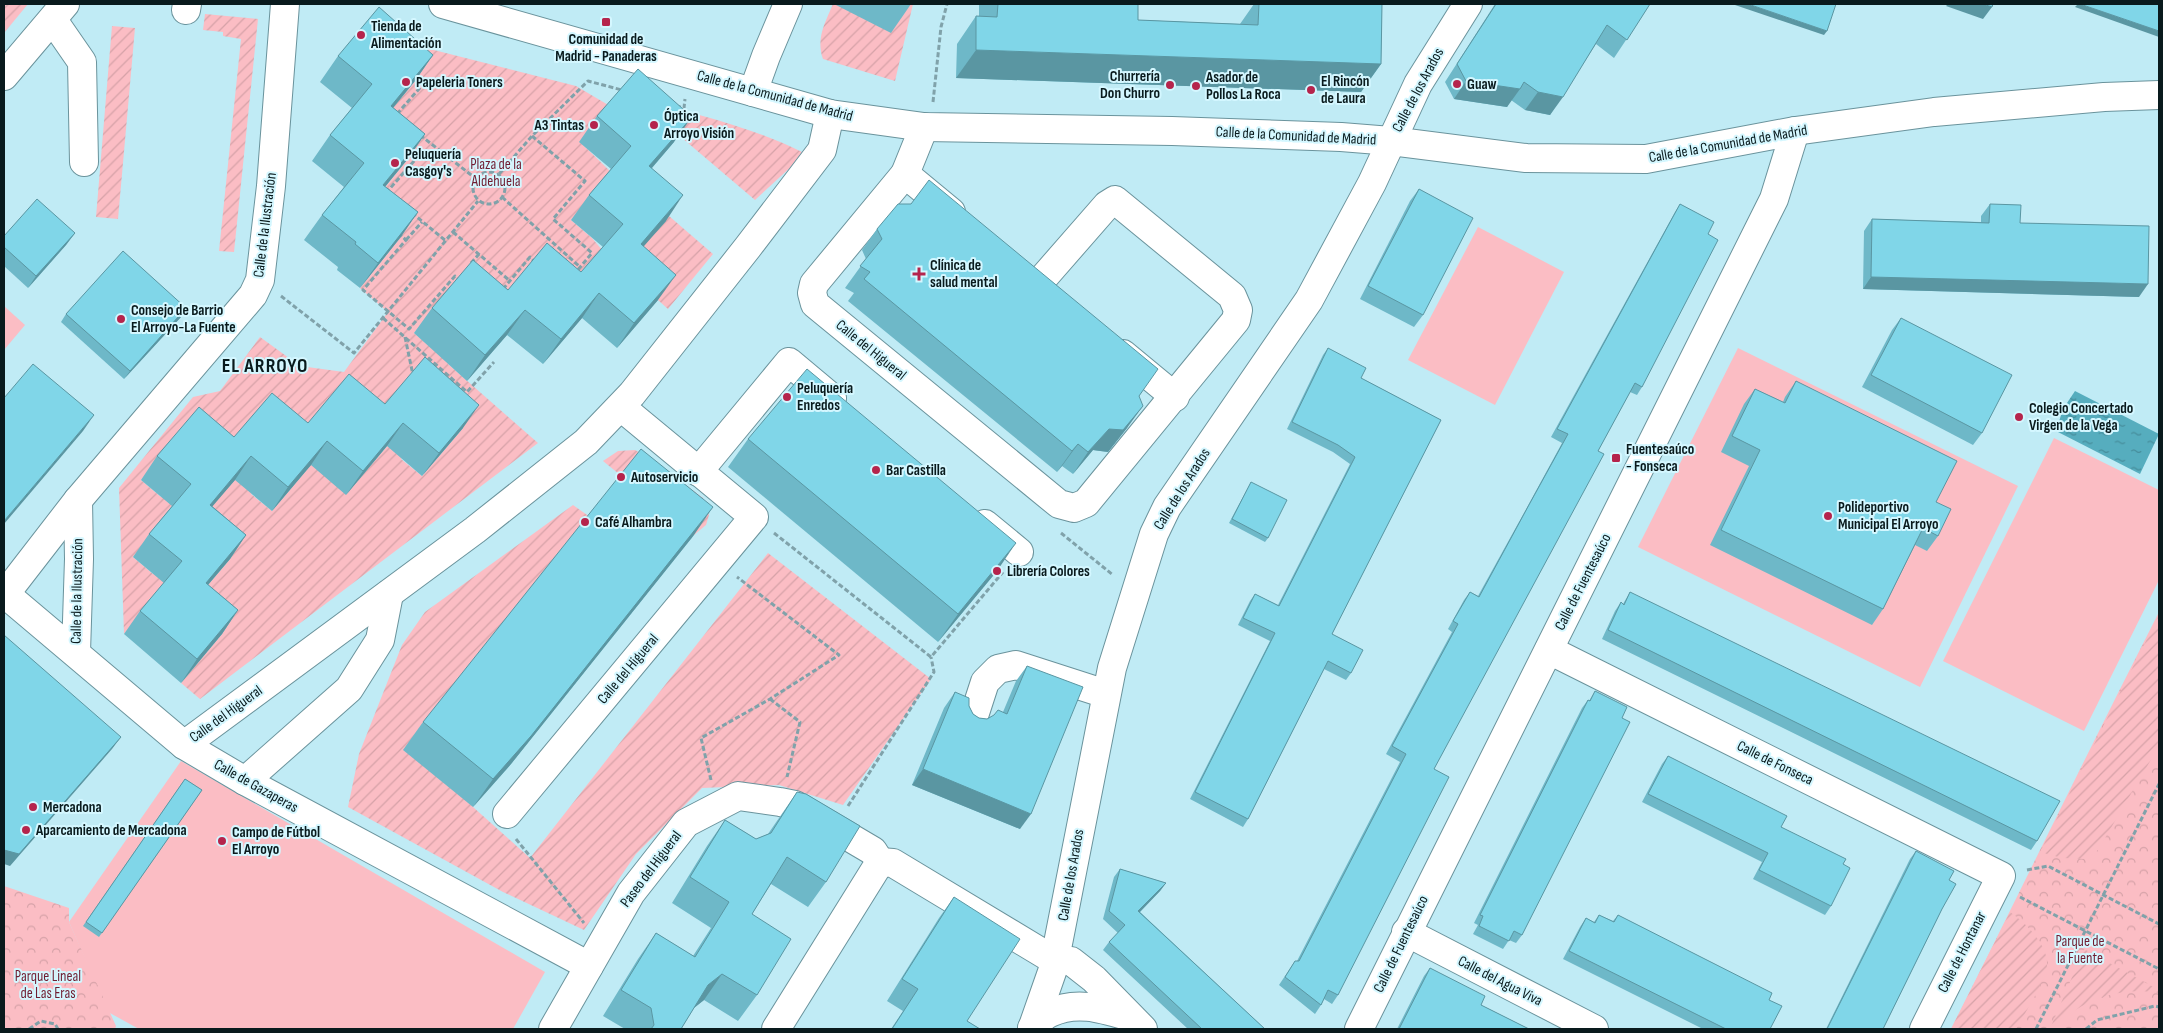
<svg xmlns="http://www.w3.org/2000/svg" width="2163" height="1033" font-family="'Sofia Sans Condensed',sans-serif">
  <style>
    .grass { fill: #fbbdc4 }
    .park { fill: url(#park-crowns) }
    .garden { fill: url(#garden-furrows) }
    .water { fill: url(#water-ripples) }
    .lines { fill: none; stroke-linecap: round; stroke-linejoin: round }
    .minor-casing { stroke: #6a939c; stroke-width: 30 }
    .path { stroke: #80a2aa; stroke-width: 3; stroke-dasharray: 5 2.5; stroke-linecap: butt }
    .minor { stroke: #fff; stroke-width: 28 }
    .wall { fill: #6eb8c8 }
    .shaded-wall { fill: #5a96a2 }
    .building { fill: #80d6e8; stroke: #5a96a2 }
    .poi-dot { fill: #b5244c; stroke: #d4f7ff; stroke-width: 2 }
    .labels { text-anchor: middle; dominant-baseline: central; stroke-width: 4; stroke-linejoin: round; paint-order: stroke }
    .poi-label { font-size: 15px; font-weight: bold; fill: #091a1d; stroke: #d4f7ff; text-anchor: start }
    .street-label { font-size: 15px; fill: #091a1d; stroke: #d4f7ff }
    .park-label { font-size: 15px; fill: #711d31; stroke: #d4f7ff }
    .district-label { font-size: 20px; font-weight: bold; letter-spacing: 1px; fill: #091a1d; stroke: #d4f7ff }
  </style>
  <defs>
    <pattern id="park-crowns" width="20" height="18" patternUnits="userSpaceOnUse" patternTransform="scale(1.25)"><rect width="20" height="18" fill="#fbbdc4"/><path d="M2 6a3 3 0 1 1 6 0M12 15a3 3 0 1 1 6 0" fill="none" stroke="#d6a2a8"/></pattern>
    <pattern id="garden-furrows" width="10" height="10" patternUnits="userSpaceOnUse" patternTransform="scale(1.25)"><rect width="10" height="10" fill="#fbbdc4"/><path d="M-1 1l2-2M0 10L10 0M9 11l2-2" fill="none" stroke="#d6a2a8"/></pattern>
    <pattern id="water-ripples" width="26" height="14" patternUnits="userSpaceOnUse" patternTransform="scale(1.25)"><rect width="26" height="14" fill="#56adbe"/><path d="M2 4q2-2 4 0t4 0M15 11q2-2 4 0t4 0" fill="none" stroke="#458c9a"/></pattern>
  </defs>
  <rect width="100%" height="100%" fill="#c0ebf5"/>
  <g class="grass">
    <path d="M1478,227L1564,272L1495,405L1408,360Z"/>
    <path d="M4,306L25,325L4,350Z"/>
    <path d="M1738,348L2018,486L1920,687L1638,547Z"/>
    <path d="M2054,438L2159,490V580L2084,731L1943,661Z"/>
    <path d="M181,761L545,972L513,1029H139L108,1012L69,922Z"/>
  </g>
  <g class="park">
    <path d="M2159,612V1029H1951C2021,890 2088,751 2159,612Z"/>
    <path d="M4,886L69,908V922L116,1026L115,1029H4Z"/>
  </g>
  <g class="garden">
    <path d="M4,4H28L4,33Z"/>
    <path d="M833,4H913L895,81L823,59C816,38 825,23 833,4Z"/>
    <path d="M205,14L258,19L234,252L219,251L241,39L223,36V32L203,30Z"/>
    <path d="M112,26L135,28L118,219L96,217Z"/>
    <path d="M422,47L576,86L610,106L580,142L612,173L571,220L592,238L603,251L563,297L529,268L489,317L456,286L414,333L435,351L441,344L454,356L448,364L538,443L200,699L181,683L222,634L201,617L193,626L181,616L230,559L208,540L201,548L187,536L240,473L256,487L251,494L272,511L317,457L331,468L325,476L346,494L395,437L409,449L401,459L422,476L463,428L444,412L436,421L421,408L429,398L408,380L362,436L346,423L353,415L332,398L286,452L272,441L277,435L256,417L211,469L197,457L203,449L182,431L141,480L161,497L165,493L178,503L133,557L153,574L158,569L170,579L124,634L119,488L193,397L220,391L260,337L300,366L344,372L388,312L360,288L400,238L379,222L374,227L361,217L407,160L374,130L415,81L382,51Z"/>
    <path d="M635,98C692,113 749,126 802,152L793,165L755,200Z"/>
    <path d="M669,216L713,254L668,309L623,269Z"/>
    <path d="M635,450L654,461L703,498L709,515L706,525L694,535L603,461L618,451Z"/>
    <path d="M573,505L590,517L473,807L530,858L768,553L931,679L843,805L779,785L702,788L636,854L584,930L503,892L348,807L359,754L402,645L425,612Z"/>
    <path d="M2159,615V746L2098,850L2086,859L2062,858L2040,852Z"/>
    <path d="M2010,912C2026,923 2053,949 2046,971C2042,987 2024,1014 2016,1029H1951Z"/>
    <path d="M2084,949L2159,990V993C2129,988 2100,994 2074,1011C2066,1016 2058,1027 2050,1029Z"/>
  </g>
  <path class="water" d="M2075,391L2159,434L2140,474L2056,431L2063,409Z"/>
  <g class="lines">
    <defs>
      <g id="minor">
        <path d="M443,4L830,114L924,127L1172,131L1341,137L1391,141L1526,158L1646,159L1795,131L1934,112L2104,97L2159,95"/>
        <path d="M186,10L187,4"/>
        <path d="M53,20L82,62L84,162"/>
        <path d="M4,76L65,4"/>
        <path d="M753,92L766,56L788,4"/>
        <path d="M905,174L924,127"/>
        <path d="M951,212L905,174L814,284L812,293L815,304L1059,504L1074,508L1086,503L1236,320L1238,310L1232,296L1115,200L1107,205L1038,284"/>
        <path d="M1123,354L1175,397"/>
        <path d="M698,472L789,362L832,398"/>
        <path d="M985,524L1019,552"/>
        <path d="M4,593L184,745L245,781L589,966"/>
        <path d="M6,593L78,500L253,295L260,280L271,186L285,4"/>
        <path d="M1549,650L2001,876L1924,1029"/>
        <path d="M76,652L79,559L78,500"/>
        <path d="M973,719L985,682L998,669L1016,665L1106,694"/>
        <path d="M184,745L475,530L586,442L632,394L748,247L822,150L830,114"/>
        <path d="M245,781L349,689L380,640L389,594"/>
        <path d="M507,814L754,517L621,407"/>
        <path d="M880,862L893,863L1054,960L1071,961L1094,979L1143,1029"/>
        <path d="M1406,932L1594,1029"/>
        <path d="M1032,1028C1037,1023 1043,1016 1050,1013C1077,1000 1103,1009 1130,1017"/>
        <path d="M553,1029L631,893L686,823L738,796L780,802L795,805L873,851L880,862L776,1029"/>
        <path d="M1032,1029L1053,969L1112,668L1154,534L1167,507L1309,300L1372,183L1418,84L1468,4"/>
        <path d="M1359,1029L1774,199L1795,131"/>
      </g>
    </defs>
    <use href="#minor" class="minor-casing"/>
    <g class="path">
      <path d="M933,102L941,27L947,4"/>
      <path d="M676,106L684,108L685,99"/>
      <path d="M397,114L425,82L416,75"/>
      <path d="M420,135L475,178"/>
      <path d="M532,136L585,181L553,219L592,253L576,272"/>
      <circle cx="489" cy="188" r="16"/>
      <path d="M499,174L532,136L588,81L622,90"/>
      <path d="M386,193L415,160L408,153"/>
      <path d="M502,197L580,267"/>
      <path d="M412,213L446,241"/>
      <path d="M453,232L510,281"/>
      <path d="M398,233L406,240L363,290L409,329L455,276L460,281"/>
      <path d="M406,240L422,222"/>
      <path d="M471,263L479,254"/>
      <path d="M503,289L530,257L535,262"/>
      <path d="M281,296L354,353L478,201"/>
      <path d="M383,318L467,392L494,362"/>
      <path d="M405,337L413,375"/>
      <path d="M774,533L931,657L1003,572"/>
      <path d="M1061,533L1113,575"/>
      <path d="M770,699L800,722L787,777"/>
      <path d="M711,780L701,738L770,699L839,655L737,577"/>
      <path d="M848,806L934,672L931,657"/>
      <path d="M516,839L584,923"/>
      <path d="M2027,870L2048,866L2159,924"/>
      <path d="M2020,897L2159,969"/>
      <path d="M29,1029L41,1021L55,1024L58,1029"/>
      <path d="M2036,1029L2159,784"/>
      <path d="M2086,1029L2097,1020L2155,1006L2159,1007"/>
    </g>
    <use href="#minor" class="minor"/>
  </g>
  <g class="wall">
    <path d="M834,4H911L891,33Z"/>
    <path d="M979,4H1138V20L1240,24L1254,4H1382L1381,64L1361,92L956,78L957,44L976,16H979Z"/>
    <path d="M1495,4H1650L1614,58L1596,44L1550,115L1525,110L1511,100L1507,107L1454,99L1445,82Z"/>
    <path d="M433,55L415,81L393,108L425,134L407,160L385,187L418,212L400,238L360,288L337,270L338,267L304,240L322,215L344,187L312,161L330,135L352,108L320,82L338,56Z"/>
    <path d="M597,116L674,142L652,168L666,221L643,246L658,300L617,348L582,318L543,364L507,335L467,381L414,333L432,308L581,272L603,247L571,220L589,195L611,169L579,142Z"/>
    <path d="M1419,189L1423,315L1414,327L1360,299L1410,201Z"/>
    <path d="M1680,204L1708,234L1642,387L1637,395L1630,392L1598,451L1434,769L1338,995L1332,1004L1324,999L1321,1005L1315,1014L1279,985L1295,961H1297L1400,762L1386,754L1452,632L1448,629L1464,600L1470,592L1478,596L1525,511L1562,443L1551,437L1675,212Z"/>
    <path d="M1990,204L2020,223L2139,297L1863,289L1864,231L1872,219L1981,222V216Z"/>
    <path d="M877,229L1139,396L1127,428L1108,452L1093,450L1073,474L1062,466L1057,472L848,301L854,293L845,288L866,259L862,250Z"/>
    <path d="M75,233L66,245L28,288L4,266V236Z"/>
    <path d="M186,308L181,317L124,379L61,322L66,314Z"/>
    <path d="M1901,318L1982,433L1973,445L1862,387L1892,330Z"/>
    <path d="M1328,348L1361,378L1441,420L1332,634L1351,673L1346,680L1324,669L1248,819L1243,827L1190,799L1270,641L1238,625L1250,601L1255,594L1278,605L1350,464L1333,452L1287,429L1323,355Z"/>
    <path d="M1796,381L1936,502L1938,536L1927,551L1915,545L1883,609L1872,625L1710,545L1749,466L1721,452L1744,404L1755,389L1783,402L1785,397Z"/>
    <path d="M385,404L463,428L422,476L387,446L346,495L311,465L272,511L235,480L212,506L246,535L230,559L208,585L238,610L222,634L181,683L124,634L140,611L164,583L133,557L149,534L172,506L141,480L157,456L234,437L308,423Z"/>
    <path d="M748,439L997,571L938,642L728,467Z"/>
    <path d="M1251,482L1268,538L1265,542L1229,523Z"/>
    <path d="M694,535L511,764L473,807L403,750L423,722Z"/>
    <path d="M1630,592L2037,841L2031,850L1602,639L1615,611L1621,602L1623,604Z"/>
    <path d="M1027,666L1020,829L912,785L944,708L955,692L969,706L973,714L979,718L987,719L1003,712L1016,681Z"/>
    <path d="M1595,691L1622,718L1522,935L1516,943L1509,940L1503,949L1473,934L1478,925L1474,923L1582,708L1588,700L1589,701Z"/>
    <path d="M1668,756L1781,827L1843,864L1831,906L1825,915L1753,879L1762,862L1642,802L1662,764Z"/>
    <path d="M185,779L202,790L99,937L83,926Z"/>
    <path d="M797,792L826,882L808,907L771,884L752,914L757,995L738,1021L704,1000L694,1008L681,1029H682H625L603,1016L638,959L656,933L693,956L711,928L672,903L707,846L725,820L756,839L768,834L779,818Z"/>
    <path d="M1916,851L1949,880L1942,909L1883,1029H1826L1910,859Z"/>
    <path d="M1120,869L1166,883L1160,891L1140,912L1265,1029H1188L1103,950L1109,942L1118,933L1103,919L1114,877Z"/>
    <path d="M954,897L967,1021L980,1029H891L903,1011L887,1001L939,918Z"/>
    <path d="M1599,915L1613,921L1618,915L1769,1000L1770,1029H1703L1563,959L1580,927L1586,918L1594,922Z"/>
    <path d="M1430,968L1481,1005L1529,1029H1397L1424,976Z"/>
  </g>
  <g class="shaded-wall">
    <path d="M1732,4H1748L1827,31L1824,35Z"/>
    <path d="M1948,4H1983L1992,7L1983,19L1946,6Z"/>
    <path d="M2078,4H2080L2159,31V37L2075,7Z"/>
    <path d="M976,50L1381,64L1361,92L956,78Z"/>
    <path d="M433,55L415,81L373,132L391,106Z"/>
    <path d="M1466,81L1520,89L1507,107L1454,99Z"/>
    <path d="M1538,92L1563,97L1550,115L1525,110Z"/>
    <path d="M692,117L674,142L631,192L649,166Z"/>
    <path d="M425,134L407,160L365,211L383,185Z"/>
    <path d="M683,195L666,221L623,270L641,244Z"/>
    <path d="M418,212L400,238L360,288L378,263Z"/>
    <path d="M75,233L66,245L28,288L36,276Z"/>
    <path d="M676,275L658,300L617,348L634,323Z"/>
    <path d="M1871,277L2148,284L2139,297L1863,289Z"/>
    <path d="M599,293L582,318L543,364L561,339Z"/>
    <path d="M186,308L181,317L124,379L130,371Z"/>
    <path d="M525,310L507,335L467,381L485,355Z"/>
    <path d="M479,405L463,428L422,476L439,453Z"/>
    <path d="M1143,406L1127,428L1108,452L1093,450L1073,474L1088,452L1109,429Z"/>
    <path d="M94,415L83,431L4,524V521Z"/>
    <path d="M403,423L387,446L346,495L363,471Z"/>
    <path d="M327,441L311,465L272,511L288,487Z"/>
    <path d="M1078,444L1062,466L1057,472L1072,451Z"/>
    <path d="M251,456L235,480L194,528L210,505Z"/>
    <path d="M713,507L694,535L511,764L473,807L493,779Z"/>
    <path d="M246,535L230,559L189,607L206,583Z"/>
    <path d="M1016,543L997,571L938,642L958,614Z"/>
    <path d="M238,610L222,634L181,683L197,659Z"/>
    <path d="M121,737L112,749L10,866L4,864V850Z"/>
    <path d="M923,769L1031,814L1020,829L912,785Z"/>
    <path d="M1166,883L1160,891L1133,919L1138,911Z"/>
    <path d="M722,974L704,1000L690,1011L708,985Z"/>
  </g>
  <g class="building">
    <path d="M998,4H1138V20L1258,25L1259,4H1382L1381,64L976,50V16L997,17Z"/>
    <path d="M1496,4H1650L1627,40L1607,25L1563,97L1538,92L1524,82L1520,89L1466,81L1457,64Z"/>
    <path d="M1748,4H1836L1827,31Z"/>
    <path d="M1983,4H1993L1992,7Z"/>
    <path d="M2080,4H2159V31Z"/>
    <path d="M379,7L433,55L391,106L425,134L383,185L418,212L378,263L355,244L356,242L322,215L364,163L330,135L372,84L338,56Z"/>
    <path d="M638,69L692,117L649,166L683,195L641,244L676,275L634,323L599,293L561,339L525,310L485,355L432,308L473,260L508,290L547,243L581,272L623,224L589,195L631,146L597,116Z"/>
    <path d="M929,180L1158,369L1139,396L1143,406L1123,430L1109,429L1088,452L1078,444L1072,451L864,279L870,272L860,266L882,239L877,229L898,204H911Z"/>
    <path d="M1419,189L1473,218L1423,315L1368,286Z"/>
    <path d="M37,199L75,233L36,276L4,247V236Z"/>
    <path d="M1680,204L1714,222L1708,234L1718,240L1642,387L1635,383L1598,451L1604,454L1434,769L1449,777L1338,995L1328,990L1321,1005L1285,977L1295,961H1299L1406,754L1392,746L1458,624L1453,621L1470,592L1479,597L1530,503L1568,434L1557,429Z"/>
    <path d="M1990,204L2021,205L2020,223L2149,226L2148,284L1871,277L1872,219L1989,223Z"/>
    <path d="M123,251L186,308L130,371L66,314Z"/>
    <path d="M1901,318L2012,375L1982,433L1871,375Z"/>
    <path d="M1328,348L1366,368L1361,378L1441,420L1332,634L1363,650L1351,673L1328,661L1248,819L1195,792L1275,633L1243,618L1255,594L1279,606L1355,457L1338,445L1292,422Z"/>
    <path d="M425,357L479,405L439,453L403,423L363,471L327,441L288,487L251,456L210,505L246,535L206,583L238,610L197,659L140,611L182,561L149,534L191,484L157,456L199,407L234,437L272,393L308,423L349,374L385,404Z"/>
    <path d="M33,364L94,415L4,521V398Z"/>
    <path d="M807,369L1016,543L958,614L748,439Z"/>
    <path d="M1796,381L1957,461L1936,502L1951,509L1938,536L1923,528L1883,609L1721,530L1760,450L1732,436L1755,389L1785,403Z"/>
    <path d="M641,449L713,507L531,736L493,779L423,722Z"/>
    <path d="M1251,482L1287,500L1268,538L1232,519Z"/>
    <path d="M1630,592L2060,801L2037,841L1608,630L1621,602L1624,605Z"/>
    <path d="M4,635L121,737L19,854L4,850Z"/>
    <path d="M1027,666L1083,687L1031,814L923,769L955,692L969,698V706L973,714L979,718L987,719L994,715L998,710L1007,714Z"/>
    <path d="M1595,691L1627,707L1622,718L1630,722L1522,935L1514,931L1509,941L1479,926L1483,916L1480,915L1588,700L1590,701Z"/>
    <path d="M1668,756L1787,816L1781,827L1846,859L1843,864L1850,868L1831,906L1759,870L1768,853L1648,794Z"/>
    <path d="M185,779L202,790L102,933L86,922Z"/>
    <path d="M797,792L806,794L860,826L826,882L787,857L752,914L791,939L757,995L722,974L708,985L681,1029H682H651L654,1025L651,1008L621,990L656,933L695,957L729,902L690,877L725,820L756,839L771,833Z"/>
    <path d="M1916,851L1954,871L1949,880L1956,884L1942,909L1883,1029H1827Z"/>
    <path d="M1120,869L1166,883L1138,911L1265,1029H1202L1109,942L1125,925L1109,911Z"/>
    <path d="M954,897L1020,939L967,1021L980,1029H892L918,989L902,979Z"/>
    <path d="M1599,915L1614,922L1618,915L1772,993L1769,1000L1782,1006L1770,1029H1726L1569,951L1586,918L1595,923Z"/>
    <path d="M1430,968L1485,996L1481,1005L1529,1029H1399Z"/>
  </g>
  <g class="poi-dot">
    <rect x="601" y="17" width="10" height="10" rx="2.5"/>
    <circle cx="361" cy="35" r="5"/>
    <circle cx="406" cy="82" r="5"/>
    <circle cx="1457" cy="84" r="5"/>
    <circle cx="1170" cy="85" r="5"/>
    <circle cx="1196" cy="86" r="5"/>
    <circle cx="1311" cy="90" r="5"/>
    <circle cx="594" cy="125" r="5"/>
    <circle cx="654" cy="125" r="5"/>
    <circle cx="395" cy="163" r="5"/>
    <path d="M916.5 266.5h5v5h5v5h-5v5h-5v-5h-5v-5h5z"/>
    <circle cx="121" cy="319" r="5"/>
    <circle cx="787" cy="397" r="5"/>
    <circle cx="2019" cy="417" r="5"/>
    <rect x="1611" y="453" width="10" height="10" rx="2.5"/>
    <circle cx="876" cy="470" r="5"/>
    <circle cx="621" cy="477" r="5"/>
    <circle cx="1828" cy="516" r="5"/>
    <circle cx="585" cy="522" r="5"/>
    <circle cx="997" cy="571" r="5"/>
    <circle cx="33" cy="807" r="5"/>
    <circle cx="26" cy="830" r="5"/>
    <circle cx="222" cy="841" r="5"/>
  </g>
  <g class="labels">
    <g class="poi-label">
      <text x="371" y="26">Tienda de<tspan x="371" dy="17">Alimentación</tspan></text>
      <text x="606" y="39" text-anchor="middle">Comunidad de<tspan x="606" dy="17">Madrid - Panaderas</tspan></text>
      <text x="1160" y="76" text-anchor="end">Churrería<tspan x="1160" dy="17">Don Churro</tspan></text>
      <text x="1206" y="77">Asador de<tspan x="1206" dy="17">Pollos La Roca</tspan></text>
      <text x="1321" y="81">El Rincón<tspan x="1321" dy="17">de Laura</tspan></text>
      <text x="416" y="82">Papeleria Toners</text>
      <text x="1467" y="84">Guaw</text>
      <text x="664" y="116">Óptica<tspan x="664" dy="17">Arroyo Visión</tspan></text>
      <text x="584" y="125" text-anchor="end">A3 Tintas</text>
      <text x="405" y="154">Peluquería<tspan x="405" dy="17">Casgoy's</tspan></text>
      <text x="930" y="265">Clínica de<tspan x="930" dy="17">salud mental</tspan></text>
      <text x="131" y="310">Consejo de Barrio<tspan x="131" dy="17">El Arroyo-La Fuente</tspan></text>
      <text x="797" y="388">Peluquería<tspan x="797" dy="17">Enredos</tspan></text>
      <text x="2029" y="408">Colegio Concertado<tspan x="2029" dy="17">Virgen de la Vega</tspan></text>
      <text x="1626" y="449">Fuentesaúco<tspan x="1626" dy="17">- Fonseca</tspan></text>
      <text x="886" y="470">Bar Castilla</text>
      <text x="631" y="477">Autoservicio</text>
      <text x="1838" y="507">Polideportivo<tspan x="1838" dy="17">Municipal El Arroyo</tspan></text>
      <text x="595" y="522">Café Alhambra</text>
      <text x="1007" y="571">Librería Colores</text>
      <text x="43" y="807">Mercadona</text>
      <text x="36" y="830">Aparcamiento de Mercadona</text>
      <text x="232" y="832">Campo de Fútbol<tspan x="232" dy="17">El Arroyo</tspan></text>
    </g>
    <g class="street-label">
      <text transform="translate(1418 90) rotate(-62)">Calle de los Arados</text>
      <text transform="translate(775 96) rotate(15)">Calle de la Comunidad de Madrid</text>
      <text transform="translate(1296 136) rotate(3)">Calle de la Comunidad de Madrid</text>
      <text transform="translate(1728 144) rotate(-10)">Calle de la Comunidad de Madrid</text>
      <text transform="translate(265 225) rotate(-83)">Calle de la Ilustración</text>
      <text transform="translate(871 350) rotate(39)">Calle del Higueral</text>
      <text transform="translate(1182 489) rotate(-58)">Calle de los Arados</text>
      <text transform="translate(1583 582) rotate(-63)">Calle de Fuentesaúco</text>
      <text transform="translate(77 591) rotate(-89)">Calle de la Ilustración</text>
      <text transform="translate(628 669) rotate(-50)">Calle del Higueral</text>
      <text transform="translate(226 714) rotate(-36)">Calle del Higueral</text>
      <text transform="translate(1775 763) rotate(26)">Calle de Fonseca</text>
      <text transform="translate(256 786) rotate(29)">Calle de Gazaperas</text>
      <text transform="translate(651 869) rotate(-53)">Paseo del Higueral</text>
      <text transform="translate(1071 875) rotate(-80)">Calle de los Arados</text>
      <text transform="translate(1401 944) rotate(-64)">Calle de Fuentesaúco</text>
      <text transform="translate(1962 952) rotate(-63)">Calle de Hontanar</text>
      <text transform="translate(1500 981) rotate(27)">Calle del Agua Viva</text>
    </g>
    <g class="park-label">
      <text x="496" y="164">Plaza de la<tspan x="496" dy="17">Aldehuela</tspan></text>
      <text x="2080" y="941">Parque de<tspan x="2080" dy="17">la Fuente</tspan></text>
      <text x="48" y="976">Parque Lineal<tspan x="48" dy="17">de Las Eras</tspan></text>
    </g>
    <g class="district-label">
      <text x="265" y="366">EL ARROYO</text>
    </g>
  </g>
  <rect width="2163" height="1033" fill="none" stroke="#091a1d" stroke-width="10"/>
</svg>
